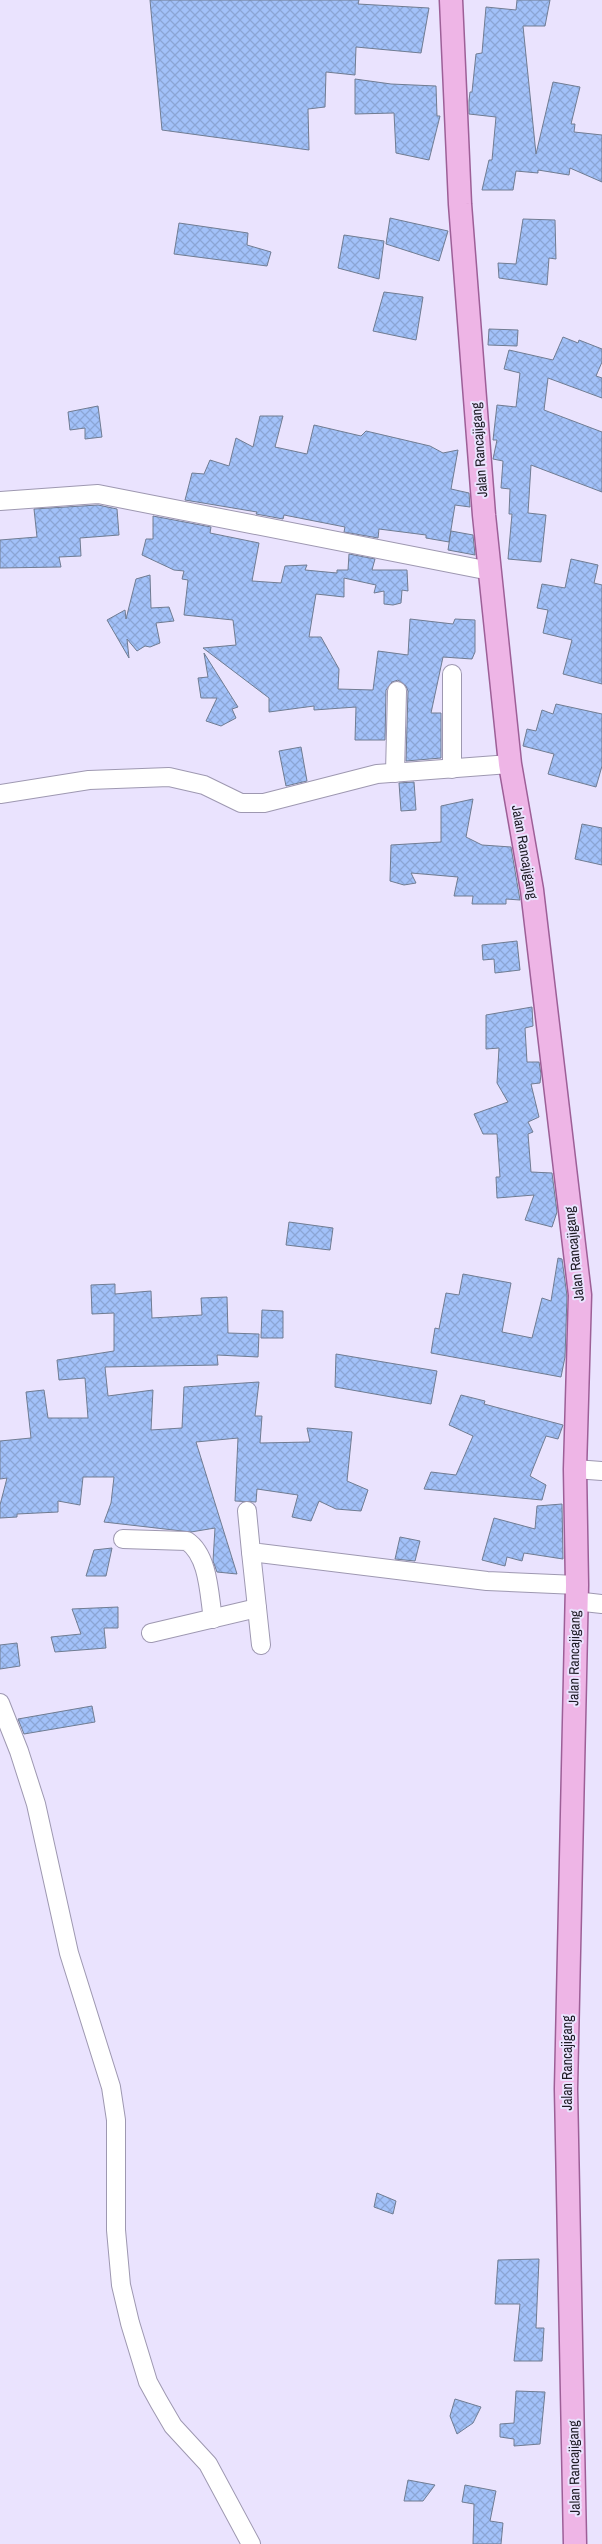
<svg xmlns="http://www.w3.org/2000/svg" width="602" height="2544" font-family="'Archivo Narrow',sans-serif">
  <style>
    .building { fill: url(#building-cross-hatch); stroke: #707c92 }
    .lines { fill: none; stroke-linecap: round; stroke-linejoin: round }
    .minor-casing { stroke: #9e98b1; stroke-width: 20 }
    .major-casing { stroke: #9d5f97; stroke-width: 25 }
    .minor { stroke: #fff; stroke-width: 18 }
    .major { stroke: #eeb5e6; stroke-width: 22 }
    .labels { text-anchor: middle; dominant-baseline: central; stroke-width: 4; stroke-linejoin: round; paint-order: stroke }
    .street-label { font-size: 14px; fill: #1c1a23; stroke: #eae3fe }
  </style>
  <defs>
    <pattern id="building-cross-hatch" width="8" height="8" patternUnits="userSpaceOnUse" patternTransform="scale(1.25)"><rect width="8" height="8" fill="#a2c1f9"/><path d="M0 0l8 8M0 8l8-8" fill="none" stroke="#8ba5d5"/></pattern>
  </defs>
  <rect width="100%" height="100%" fill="#eae3fe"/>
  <g class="building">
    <path d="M150,0H359L358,4L429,8L421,53L356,47L355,75L326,72L325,107L308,109L309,150L162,130Z"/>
    <path d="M517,0H550L545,26H523L536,154L553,82L580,87L571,124H575L574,132L602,135V182L570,168L569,175L538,170V173L516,171L513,190H482L489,160H492L496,117L469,114V101L470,92H472L476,54L482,53L486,7L516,10Z"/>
    <path d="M355,79L391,84L436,86L437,116H440L429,160L396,153L394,113L355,114Z"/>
    <path d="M390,218L448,231L439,261L386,244Z"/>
    <path d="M523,219L555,220L556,259L549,258L547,285L499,278L498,263L516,264Z"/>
    <path d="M179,223L248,233L247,245L271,252L267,266L174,254Z"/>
    <path d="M344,235L384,241L379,279L338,268Z"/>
    <path d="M384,292L423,297L416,340L373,331Z"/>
    <path d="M489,329L518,330L517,346L488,345Z"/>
    <path d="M563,337L578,343L579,340L602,349V362L596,376L602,378V398L548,378L544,410L602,432V492L531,465L528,513L546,515L541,562L508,559L512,514H509L510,489L501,488L503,461L493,459L497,440H493L497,405L516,407L520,373L504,369L509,350L553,360Z"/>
    <path d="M98,406L102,437L85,439V428L70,430L68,412Z"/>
    <path d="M260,416H283L275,447L307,454L314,425L361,436L366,431L430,446L443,453L458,450L451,489L469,493L470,507L455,505L449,542L426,538V535L379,529L378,538L344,532L345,527L284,515L283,519L256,514L257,512L185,500L192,473L204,474L210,460L229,466L236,438L253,447Z"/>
    <path d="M98,505L117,509L119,535L80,538L81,556L59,557L61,567L0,568V540L37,537L34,509Z"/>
    <path d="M153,516L211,527L210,533L259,543L252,581L281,583L285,566L307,565L305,570L337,573V570H348L349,554L375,559L372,570H407L408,591L402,590L401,603L393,605L384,604V591L374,593L376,585L344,578V597L316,594L309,637H321L339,669L338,689L373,690L378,651L408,655L410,619L453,624L455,619L475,620V652L472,659L443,657L431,713H441V758L406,761L408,691L406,686L398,680L392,682L386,690L385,740H355L356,707L314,710V706L269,712V698L203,648L236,645L233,620L184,615L188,580L182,579L184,571L174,570L142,555L146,539H153Z"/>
    <path d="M451,531L473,535L475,555L448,550Z"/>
    <path d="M571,559L598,565L594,583L602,585V684L563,674L572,640L543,633L548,610L537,608L542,584L565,588Z"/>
    <path d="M150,575L151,608L169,607L174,621L156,623L160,643L150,647L145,646L137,651L127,639L129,658L107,620L125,610L126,619L136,579Z"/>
    <path d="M204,653L238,707L232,709L236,718L221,726L206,721L217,698H201L198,678L208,677Z"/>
    <path d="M556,704L602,714V766L596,787L548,774L554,754L523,746L527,729L536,731L542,710L553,714Z"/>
    <path d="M301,747L307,781L286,786L279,751Z"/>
    <path d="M414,782L416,810L401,811L399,783Z"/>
    <path d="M473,799L466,837L482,845L511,847L520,900L506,899V904H472L473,896H454L458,877L411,873L416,883L404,885L390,881L391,845L441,842V806Z"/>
    <path d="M582,824L602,828V865L575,859Z"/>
    <path d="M517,941L520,970L495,973L494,959L483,960L482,945Z"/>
    <path d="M532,1007L533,1026L525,1028L527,1062H539L541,1074L540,1083L531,1084L539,1117L528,1122L533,1132L528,1134L531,1172L552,1173L557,1212L552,1227L525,1220L534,1195L497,1198L496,1177H500L497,1134H483L474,1114L508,1102L497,1083L499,1048L486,1049V1015Z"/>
    <path d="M289,1222L333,1228L330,1250L286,1245Z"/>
    <path d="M558,1258L562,1259L567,1296L565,1357L561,1377L431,1353L435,1328L439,1329L446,1293L459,1295L463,1274L511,1283L502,1332L532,1338L542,1298L551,1301Z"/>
    <path d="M115,1284V1294L151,1291L152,1318L202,1315L201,1298L227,1297L228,1333L259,1334L258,1357L217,1355L218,1365L105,1367L108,1396L153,1390L151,1430L182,1428L184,1387L259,1382L255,1416H262L260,1443L310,1442L307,1428L352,1432L347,1481L368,1490L361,1511L336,1509L319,1501L311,1521L292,1517L298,1495L257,1489L256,1502L235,1501L238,1438L196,1442L237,1574L217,1572L213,1561L215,1528L191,1532L104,1522L111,1503L114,1477H83L80,1505L58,1501V1512L17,1514V1517L0,1518V1505L7,1478L0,1479V1441L31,1438L26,1392L44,1390L48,1418H88L85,1378L59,1380L57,1360L114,1351V1313L92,1314L91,1285Z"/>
    <path d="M262,1310L283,1311V1338H261Z"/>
    <path d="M336,1354L437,1371L431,1404L335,1387Z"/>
    <path d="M461,1395L485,1401L484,1404L563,1425L558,1439L546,1436L530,1476L546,1485L542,1500L424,1489L431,1472L456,1475L473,1436L449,1425Z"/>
    <path d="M562,1504L563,1559L524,1553L522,1561L507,1557L505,1566L482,1560L494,1518L535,1529L537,1506Z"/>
    <path d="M400,1537L420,1541L415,1561L395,1559Z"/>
    <path d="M112,1548L106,1576H86L94,1550Z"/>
    <path d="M118,1607V1628H104L106,1648L55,1652L51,1637L81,1634L72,1609Z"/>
    <path d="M17,1643L20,1666L0,1669V1645Z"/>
    <path d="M92,1706L95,1722L24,1734L18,1719Z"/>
    <path d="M377,2193L396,2201L393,2214L374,2207Z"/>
    <path d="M539,2259L536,2328H544L542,2361H514L520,2304H495L498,2260Z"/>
    <path d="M516,2391L545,2392L540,2444L514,2446V2439L500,2437V2424L514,2423Z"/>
    <path d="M455,2399L481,2407L473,2423L457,2434L450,2416Z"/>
    <path d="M408,2480L435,2485L423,2501H404Z"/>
    <path d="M465,2485L496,2491L490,2521L503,2523L501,2544H473L474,2504L462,2502Z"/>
  </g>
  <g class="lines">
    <defs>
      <g id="minor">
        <path d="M0,501L98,494L490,571"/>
        <path d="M452,674V769"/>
        <path d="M395,773L397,691"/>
        <path d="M0,794L89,780L169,777L204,785L241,803H264L377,774L510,764"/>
        <path d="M575,1469L602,1471"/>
        <path d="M247,1511L251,1552L487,1581L577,1585"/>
        <path d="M123,1539L187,1541C209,1556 209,1595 213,1619"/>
        <path d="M251,1552L261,1645"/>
        <path d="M575,1601L602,1604"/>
        <path d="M151,1633L257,1608"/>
        <path d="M0,1703L19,1751L36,1804L69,1953L111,2087L116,2120V2230L121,2285L130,2323L148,2382L159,2402L173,2426L208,2464L251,2544"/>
      </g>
      <path id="major" d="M451,0L460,204L484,515L510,764L532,890L580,1295L575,1469L577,1585L566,2089L575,2544"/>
    </defs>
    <use href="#minor" class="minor-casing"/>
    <use href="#major" class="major-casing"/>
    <use href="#minor" class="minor"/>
    <use href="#major" class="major"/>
  </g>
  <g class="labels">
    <g class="street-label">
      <text transform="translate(479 450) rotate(-94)">Jalan Rancajigang</text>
      <text transform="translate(525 852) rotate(80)">Jalan Rancajigang</text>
      <text transform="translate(574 1254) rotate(-96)">Jalan Rancajigang</text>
      <text transform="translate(574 1658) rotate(-89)">Jalan Rancajigang</text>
      <text transform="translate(567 2063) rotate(-90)">Jalan Rancajigang</text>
      <text transform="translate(574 2468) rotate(-91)">Jalan Rancajigang</text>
    </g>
  </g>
</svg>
